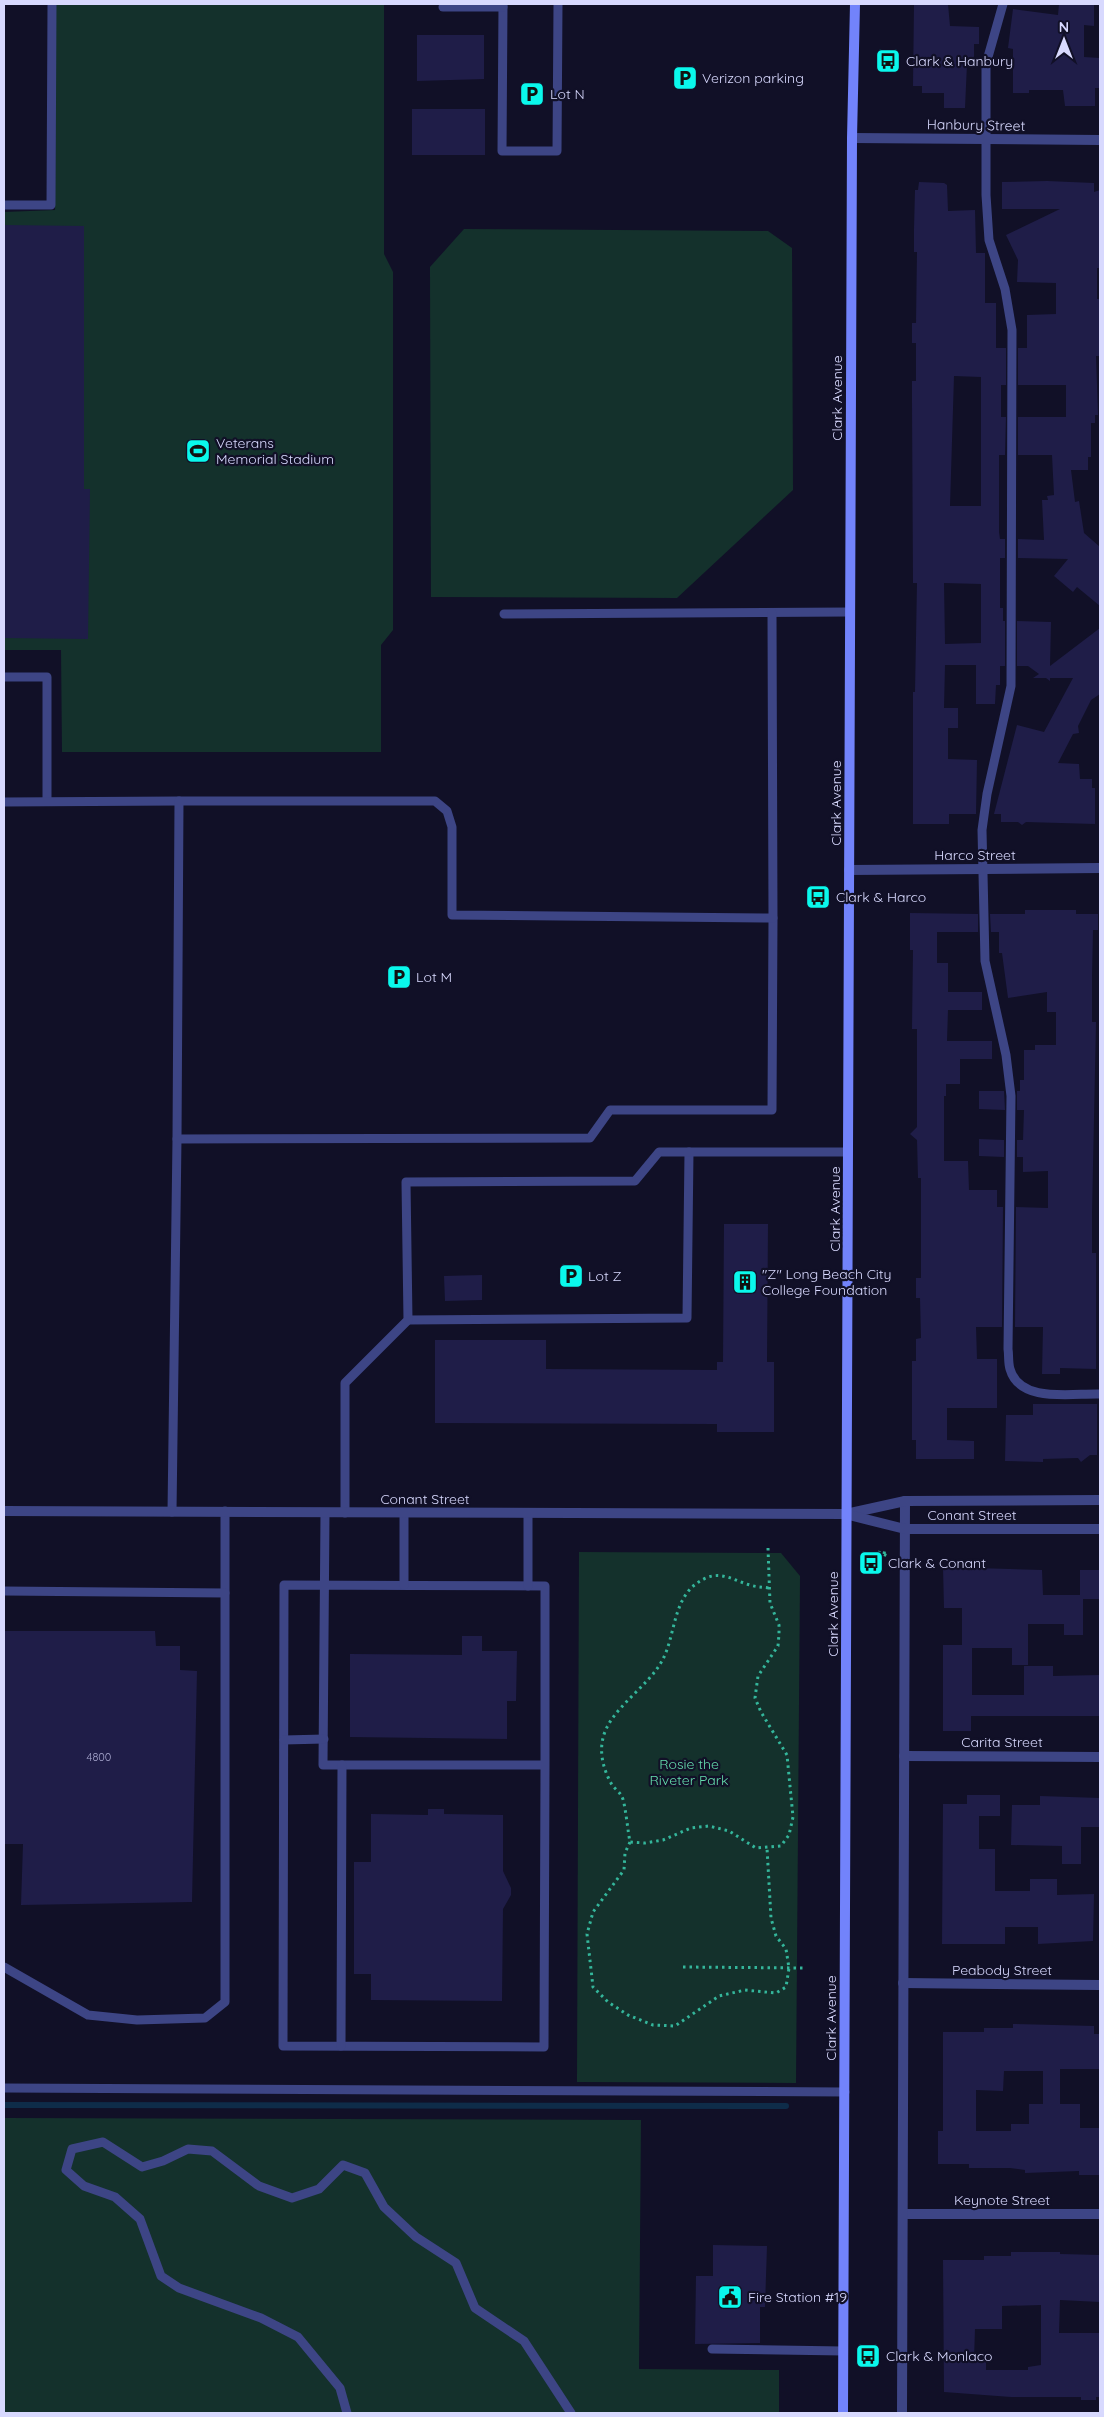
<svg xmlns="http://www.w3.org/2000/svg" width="1104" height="2417" font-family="Quicksand,sans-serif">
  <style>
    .green { fill: #14312c }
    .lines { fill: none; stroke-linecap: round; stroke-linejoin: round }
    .stream { stroke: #0e2c49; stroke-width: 6 }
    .building { fill: #1f1d48; fill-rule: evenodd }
    .path { stroke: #34b69b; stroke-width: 3; stroke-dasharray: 2.5 4; stroke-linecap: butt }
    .service { stroke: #3d4585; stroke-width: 9 }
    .minor { stroke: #3d4585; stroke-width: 10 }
    .tertiary { stroke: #3d4585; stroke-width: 10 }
    .secondary { stroke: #7283fb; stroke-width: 10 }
    .labels { text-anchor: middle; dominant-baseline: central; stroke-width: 4.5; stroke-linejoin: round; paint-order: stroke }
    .number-label { font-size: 11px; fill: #aaaad0 }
    .poi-label { font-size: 14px; fill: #d8d9fe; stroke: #111027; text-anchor: start }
    .street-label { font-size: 14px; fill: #d8d9fe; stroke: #111027 }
    .park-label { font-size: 14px; fill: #65ddad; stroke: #111027 }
  </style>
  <rect width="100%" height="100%" fill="#111027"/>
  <g class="green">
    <path d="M56,4H384V254L393,272V630L381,645V752H62L61,650H4V212L55,210Z"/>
    <path d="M464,229L768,231L792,248L793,490L677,598L431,597L430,267Z"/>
    <path d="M579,1552L781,1553L800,1576L796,2083L577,2082Z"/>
    <path d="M4,2118L641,2120L639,2369L779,2370V2413H4Z"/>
  </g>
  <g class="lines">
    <path class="stream" d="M4,2105L786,2106"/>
  </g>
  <g class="building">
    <path d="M914,4H948L950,26L979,27V44H974V64H967L965,108H944V93H922V86H913Z"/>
    <path d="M1059,4H1094V26L1084,25V57L1100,58V88H1095V106H1065L1063,90H1029V93H1013V49L1008,48L1013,9L1058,15Z"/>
    <path d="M417,35H484V79L417,81Z"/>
    <rect x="412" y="109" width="73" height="46"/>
    <path d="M1047,181L1094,183V192L1100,190V257L1099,268H1097V299H1100V356H1096L1098,415H1095V423H1091V457H1088V470H1071L1075,502L1079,501L1084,533L1100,547V606L1077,587L1073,592L1054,576L1068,559L1018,558V539L1044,540L1042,500H1048L1047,496L1054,495L1052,455H1018V417H1066V385H1018V348H1027V315L1056,314V283L1017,282L1018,260L1006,235L1060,209H1002V182Z"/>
    <path d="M919,182L944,183L947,185L948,211L975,210L976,253H985V303H996V348H1006V385H1001V417H1006L1005,455H999V532L1000,539H1005V558H1000V608H1003V621H1005V666H1000V685H996L995,704H976V665H945L944,708H958V728H948V759L977,760L976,814H949V824H913V692H915L917,583H913L912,402V381H916V343H912V323H916L917,252H914V229L915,190H918ZM954,376L981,377V506H950ZM944,583L981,584V643L945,644Z"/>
    <path d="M4,225L84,226V489H90L88,639L4,638Z"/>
    <path d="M1017,621L1051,622L1050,666L1100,628V694L1091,700L1078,726L1079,733L1073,734L1058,763L1079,764L1080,779H1092V788H1095V824L1026,822L1022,825L1018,822H1001V814H994L1017,725L1044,732L1073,678H1050V681L1046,678H1033L1039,674L1028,666H1017Z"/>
    <path d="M1025,910H1076V914H1098V930H1093L1092,976V1022H1096L1092,1213V1253H1096V1369L1060,1368V1374H1042L1043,1327H1015L1016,1207L1048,1208V1171L1023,1172V1157H1017V1140H1023L1024,1110H1017V1091H1020V1080H1024V1050H1035V1045H1056V1012H1047V992L1008,998L1002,953H999V932H991L990,914H1025Z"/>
    <path d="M910,913L978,914V932H937V963H948V992H982V1010H948L947,1041H992V1059H960V1084H946V1096H944V1161H968L969,1190H997V1207H1003L1002,1327H976L977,1359H997V1408H947V1440L974,1441V1459H916V1440H912V1361H916V1339L921,1338L920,1298H916V1278H921V1178H918L917,1140L910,1134L917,1127V1029H912L913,950H910Z"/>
    <path d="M979,1091H1004L1005,1110L979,1109Z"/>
    <path d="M979,1139L1004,1140V1157L979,1156Z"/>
    <path d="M724,1224H768L767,1362H774V1432H717V1424L435,1423V1340H546V1369L717,1370V1362H723Z"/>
    <path d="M482,1275V1300L445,1301L444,1276Z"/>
    <path d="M1033,1404H1097V1455H1090L1081,1462L1078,1458L1043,1459V1462L1005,1461L1006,1415H1033Z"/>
    <path d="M943,1567L1042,1570L1043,1595H1080V1570H1100V1599H1083V1635H1064V1624H1028V1665H1012V1648H972V1695H1024V1666H1053V1676L1100,1675V1716H971V1731H943V1645H962V1608H944Z"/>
    <path d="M4,1631H155L156,1646H180V1670L197,1671L192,1902L21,1905L23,1844H4Z"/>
    <path d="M462,1636H482V1651H517L516,1701H507V1739L350,1737V1654L462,1655Z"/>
    <path d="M967,1795H1000V1816H979V1849H995V1891H1030V1879H1057V1895L1094,1894L1093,1941L1038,1944V1927H1005V1944H942L943,1804H967Z"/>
    <path d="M1040,1796L1100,1798V1827H1081V1864H1062V1846L1011,1845L1012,1805H1040Z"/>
    <path d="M428,1809H444V1814L503,1815V1871L511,1888V1895L503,1909L502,2001L371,2000V1974H354V1862H371V1814L428,1815Z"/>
    <path d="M1013,2024L1094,2026V2034H1100V2069H1060V2104H1080V2128H1100V2175H1079V2171L1025,2173V2170L1010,2168H969V2164H938V2131H943V2032H984V2028H1013ZM1004,2071H1043V2104H1029V2124H1011V2131H976V2090L1003,2091Z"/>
    <path d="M713,2245L767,2246L765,2307H760V2343L695,2344L696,2276H713Z"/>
    <path d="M1011,2252H1060V2254L1100,2255V2302L1060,2300L1059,2333H1100V2397H1096V2400H1081V2397H1011L944,2392L943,2260H984V2256H1011ZM1041,2305V2365L1028,2367V2370H986V2359H974L975,2329H1002V2306Z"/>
  </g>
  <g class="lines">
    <g class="path">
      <path d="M768,1548L770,1603L779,1625V1634L778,1646L758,1676L755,1698L761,1712L787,1755L793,1817L789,1835L781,1846L756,1848L729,1831L709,1826L691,1828L663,1840L645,1843L630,1842C628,1833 625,1801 622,1797C620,1792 615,1789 612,1785C604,1771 599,1754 603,1738C610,1708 649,1687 663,1659C677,1631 672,1593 706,1578C722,1571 735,1581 750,1585C756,1587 762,1587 769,1588"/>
      <path d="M878,1552L890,1557"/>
      <path d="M884,1554L885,1549"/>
      <path d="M630,1842L625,1853L624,1870L593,1912L587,1934L593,1987L608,2002L628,2015L653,2025L675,2026L719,1996L745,1990L776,1993L786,1987L789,1968L786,1949L776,1936L771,1918L767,1848"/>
      <path d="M683,1967L803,1968"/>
    </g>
    <g class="service">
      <path d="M503,4L502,151H557L558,4"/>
      <path d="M1003,4L986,64V195L989,240L1005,289L1012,330L1011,686L987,794L982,830L985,961L1006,1055L1011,1096L1008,1349C1009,1355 1008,1363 1010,1369C1020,1404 1073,1393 1100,1394"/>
      <path d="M443,7H503"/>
      <path d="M4,205H51L52,4"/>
      <path d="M504,614L850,612"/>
      <path d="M4,677H47V801"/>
      <path d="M4,802L179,801"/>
      <path d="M177,1139L590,1138L610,1110H772L773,918"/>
      <path d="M408,1320L687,1318L689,1152"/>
      <path d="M225,1511V1593"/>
      <path d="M172,1512L177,1139L179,801H435L447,811L452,827V915L773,918L772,613"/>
      <path d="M325,1513C325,1597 324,1681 323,1765H545V1586C458,1586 371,1585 284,1585L283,2046L544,2047L545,1765"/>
      <path d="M345,1513V1383L408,1320L406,1182L635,1181L659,1152H848"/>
      <path d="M404,1513V1585"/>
      <path d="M528,1513V1586"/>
      <path d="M4,1591L225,1593V2002L205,2018L137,2020L88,2015L4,1967"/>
      <path d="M284,1740L324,1739"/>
      <path d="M341,2046L342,1765"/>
      <path d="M4,2088L845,2092"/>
      <path d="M712,2349L843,2351"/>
      <path d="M347,2413L340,2388L298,2337L261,2318L179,2288L161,2276L140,2219L115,2197L84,2186L66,2170L72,2149L103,2142L142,2167L163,2161L188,2149L212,2151L259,2186L292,2198L319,2189L343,2165L365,2173L384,2207L416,2237L456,2263L475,2308L524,2341L571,2413"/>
    </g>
    <g class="minor">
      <path d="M852,138L1100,140"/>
      <path d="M849,870L1100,868"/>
      <path d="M904,1756L1100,1757"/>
      <path d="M903,1983L1100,1985"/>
      <path d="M903,2214H1100"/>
      <path d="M902,2413L905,1501"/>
    </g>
    <g class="tertiary">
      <path d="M4,1511L846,1514L905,1501L1100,1500"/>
      <path d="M849,1515L905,1529H1100"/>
    </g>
    <path class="secondary" d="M843,2413L852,138L855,4"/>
  </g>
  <defs>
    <symbol id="bus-square" viewBox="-11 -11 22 22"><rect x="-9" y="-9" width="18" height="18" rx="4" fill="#0af8ec" stroke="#111027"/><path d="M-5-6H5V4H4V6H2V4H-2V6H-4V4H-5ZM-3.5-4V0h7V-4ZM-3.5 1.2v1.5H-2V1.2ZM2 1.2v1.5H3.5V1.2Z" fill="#111"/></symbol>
    <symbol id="parking-square" viewBox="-11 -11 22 22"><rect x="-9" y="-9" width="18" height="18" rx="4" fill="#0af8ec" stroke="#111027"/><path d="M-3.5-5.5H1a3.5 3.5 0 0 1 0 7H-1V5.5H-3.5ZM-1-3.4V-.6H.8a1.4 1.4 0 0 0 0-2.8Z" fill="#111"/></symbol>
    <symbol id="stadium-square" viewBox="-11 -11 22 22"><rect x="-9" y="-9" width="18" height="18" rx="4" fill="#0af8ec" stroke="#111027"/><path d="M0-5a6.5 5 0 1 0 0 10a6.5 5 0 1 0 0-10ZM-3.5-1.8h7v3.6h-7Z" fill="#111"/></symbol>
    <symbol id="building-square" viewBox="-11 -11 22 22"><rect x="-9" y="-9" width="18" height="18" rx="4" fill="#0af8ec" stroke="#111027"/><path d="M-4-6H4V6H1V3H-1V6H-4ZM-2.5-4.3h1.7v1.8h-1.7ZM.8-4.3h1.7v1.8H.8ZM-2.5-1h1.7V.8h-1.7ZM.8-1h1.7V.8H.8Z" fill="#111"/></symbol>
    <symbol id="civic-square" viewBox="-11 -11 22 22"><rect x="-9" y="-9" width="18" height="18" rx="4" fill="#0af8ec" stroke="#111027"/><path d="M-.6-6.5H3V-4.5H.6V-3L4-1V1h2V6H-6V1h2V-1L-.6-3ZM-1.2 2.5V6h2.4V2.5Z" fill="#111"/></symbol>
  </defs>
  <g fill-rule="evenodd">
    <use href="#bus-square" x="874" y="47" width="28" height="28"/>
    <use href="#parking-square" x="671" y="64" width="28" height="28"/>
    <use href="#parking-square" x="518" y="80" width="28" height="28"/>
    <use href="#stadium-square" x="184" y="437" width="28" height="28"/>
    <use href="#bus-square" x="804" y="883" width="28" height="28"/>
    <use href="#parking-square" x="385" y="963" width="28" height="28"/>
    <use href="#parking-square" x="557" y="1262" width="28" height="28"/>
    <use href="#building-square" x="731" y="1268" width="28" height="28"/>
    <use href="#bus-square" x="857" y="1549" width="28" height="28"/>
    <use href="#civic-square" x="716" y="2283" width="28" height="28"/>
    <use href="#bus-square" x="854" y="2342" width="28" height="28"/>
  </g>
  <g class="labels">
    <g class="number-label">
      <text x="99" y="1757">4800</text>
    </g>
    <g class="poi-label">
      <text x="906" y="61">Clark &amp; Hanbury</text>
      <text x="702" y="78">Verizon parking</text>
      <text x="550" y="94">Lot N</text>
      <text x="216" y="443">Veterans<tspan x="216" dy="16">Memorial Stadium</tspan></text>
      <text x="836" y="897">Clark &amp; Harco</text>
      <text x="416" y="977">Lot M</text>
      <text x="762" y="1274">"Z" Long Beach City<tspan x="762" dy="16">College Foundation</tspan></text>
      <text x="588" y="1276">Lot Z</text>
      <text x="888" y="1563">Clark &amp; Conant</text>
      <text x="748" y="2297">Fire Station #19</text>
      <text x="886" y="2356">Clark &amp; Monlaco</text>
    </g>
    <g class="street-label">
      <text transform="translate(976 125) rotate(1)">Hanbury Street</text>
      <text transform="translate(837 398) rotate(-90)">Clark Avenue</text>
      <text transform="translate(836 803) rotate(-90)">Clark Avenue</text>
      <text x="975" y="855">Harco Street</text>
      <text transform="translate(835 1209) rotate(-90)">Clark Avenue</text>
      <text x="425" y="1499">Conant Street</text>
      <text x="972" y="1515">Conant Street</text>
      <text transform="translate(833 1614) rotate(-90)">Clark Avenue</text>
      <text x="1002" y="1742">Carita Street</text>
      <text x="1002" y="1970">Peabody Street</text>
      <text transform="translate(831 2018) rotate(-90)">Clark Avenue</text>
      <text x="1002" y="2200">Keynote Street</text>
    </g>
    <g class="park-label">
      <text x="689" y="1764">Rosie the<tspan x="689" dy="16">Riveter Park</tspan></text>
    </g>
  </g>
  <rect width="1104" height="2417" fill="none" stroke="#d8d9fe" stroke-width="10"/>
  <g transform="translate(1064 40)" stroke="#111027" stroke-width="4" paint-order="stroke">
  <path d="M0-4L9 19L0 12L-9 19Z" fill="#d8d9fe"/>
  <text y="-8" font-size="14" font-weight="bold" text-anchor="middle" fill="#d8d9fe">N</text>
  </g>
</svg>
